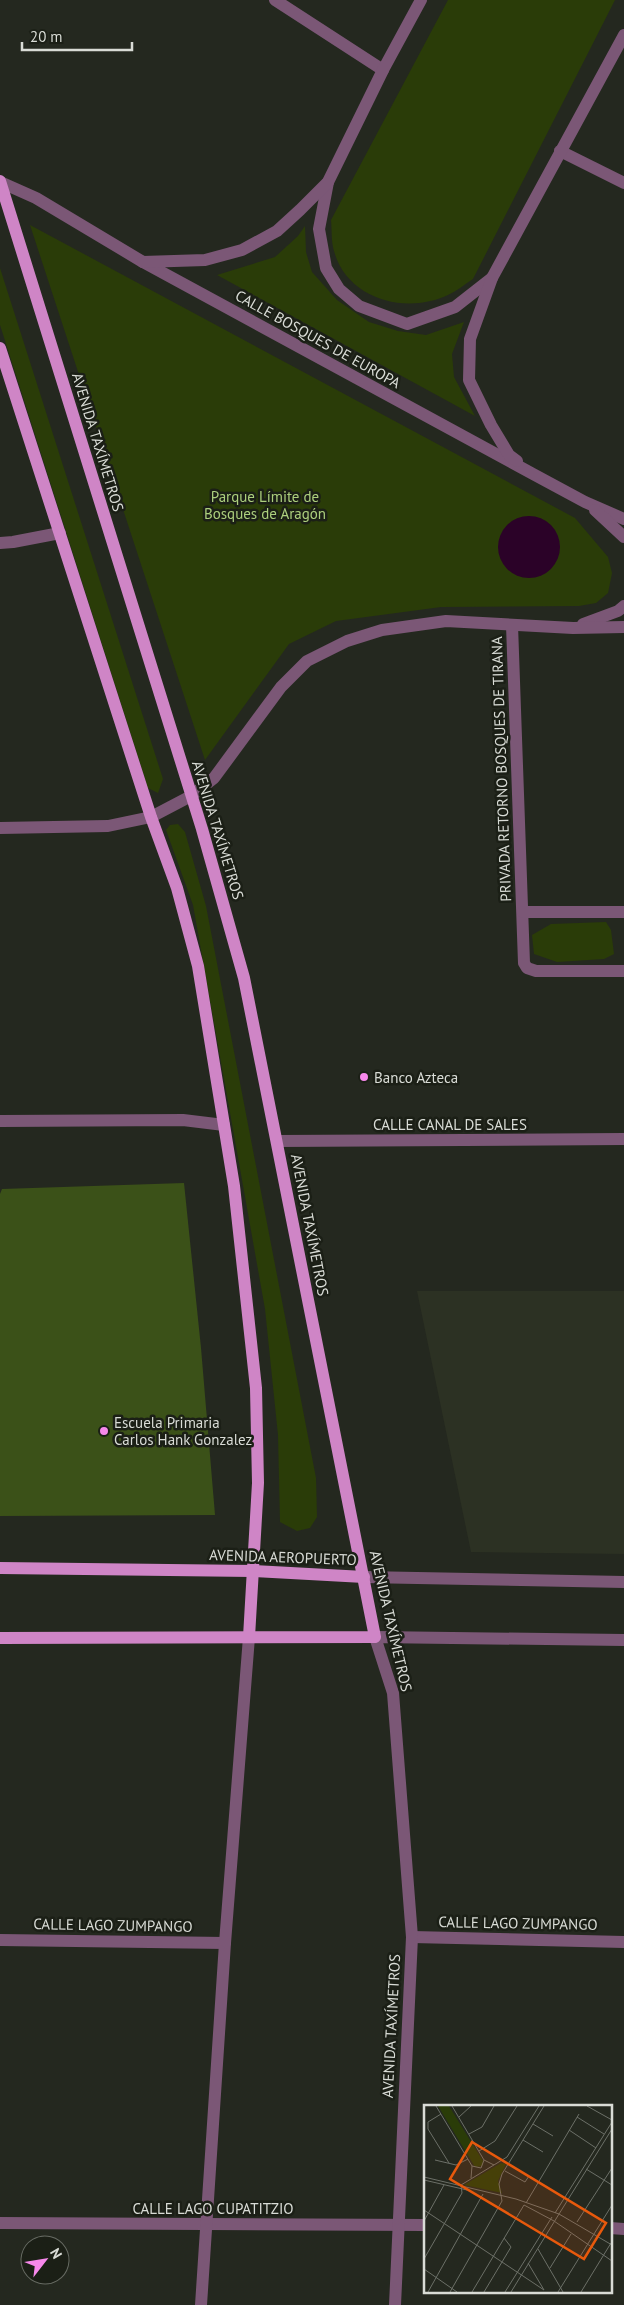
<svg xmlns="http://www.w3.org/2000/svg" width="624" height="2305" font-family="'PT Sans',sans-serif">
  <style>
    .built { fill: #2c3123 }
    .green { fill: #2a3c08 }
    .water { fill: #2b0228 }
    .building { fill: #3b5118 }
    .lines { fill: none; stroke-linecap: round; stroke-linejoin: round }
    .minor { stroke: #7b5776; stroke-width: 12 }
    .major { stroke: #cf85c6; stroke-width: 12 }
    .poi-dot { fill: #f788eb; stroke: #1b1f16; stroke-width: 2 }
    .labels { text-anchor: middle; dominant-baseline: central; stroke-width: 5; stroke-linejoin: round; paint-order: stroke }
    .street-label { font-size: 15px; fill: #d9dcd6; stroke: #1b1f16 }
    .park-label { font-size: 15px; fill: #accf7d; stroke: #1b1f16 }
    .poi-label { font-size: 15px; fill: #d9dcd6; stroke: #1b1f16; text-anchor: start }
    .inset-road { fill: none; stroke: #6c7068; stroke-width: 1 }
    .view { fill: #e8590c; fill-opacity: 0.15; stroke: #e8590c; stroke-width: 2.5 }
    .inset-edge { fill: none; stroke: #d9dcd6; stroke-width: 2.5 }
  </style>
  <rect width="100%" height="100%" fill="#24281f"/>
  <path class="built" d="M417,1291H624V1554L471,1552Z"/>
  <g class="green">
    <path d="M448,0H615L473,279C465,284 457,291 448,295C405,315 347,299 334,251C331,241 332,230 331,220Z"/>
    <path d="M30,225L575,518L608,557L612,573L608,593L596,603L579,606L441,607L336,621L289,644L205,760Z"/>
    <path d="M305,226L306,252L312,272L337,300L369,322L398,331L426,335L464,322L452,354L454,377L475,416L217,275L275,257L298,236Z"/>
    <path d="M0,268L163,779L158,793L148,788L0,325Z"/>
    <path d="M178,824L185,832L206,906L316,1478L317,1517L310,1528L297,1531L280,1522L278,1435L265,1309L193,905L166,830L170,825Z"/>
    <path d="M606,922L611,930L614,954L604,959L557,962L534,954L532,935L551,924Z"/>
  </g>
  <circle class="water" cx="529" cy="547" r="31"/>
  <path class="building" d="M184,1183L201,1348L215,1515L0,1516V1194L2,1189Z"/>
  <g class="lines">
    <g class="minor">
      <path d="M275,0L383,70"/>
      <path d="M560,151L624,183"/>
      <path d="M0,182L36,198L143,262L533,474L585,502L624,519"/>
      <path d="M328,182L319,229L326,268L339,289L359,306L407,324L455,307L492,278"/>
      <path d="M143,262L205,260L242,250L277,231L300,210L328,182L383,70L421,0"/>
      <path d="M517,461L509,455L491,425L469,380L470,339L492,278L624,35"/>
      <path d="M595,510L624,537"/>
      <path d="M0,543L13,542L60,533"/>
      <path d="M583,624L618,611L624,606"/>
      <path d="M512,625L524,963L527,968L536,971H624"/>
      <path d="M0,828L108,826L151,817L191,796L214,778L281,687L307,661L347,641L382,630L446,621L573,628L624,627"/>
      <path d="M523,912H624"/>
      <path d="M0,1121L183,1120L224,1125"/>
      <path d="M277,1141L624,1139"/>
      <path d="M364,1577L624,1582"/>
      <path d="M412,1937L624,1942"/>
      <path d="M0,1940L225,1943"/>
      <path d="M0,2223L425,2225"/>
      <path d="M610,2228L624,2229"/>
      <path d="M201,2305L225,1943L249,1637"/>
      <path d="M395,2305L412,1937L393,1693L375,1637L624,1640"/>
    </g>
    <g class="major">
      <path d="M0,181L202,829L244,978L375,1637L0,1638"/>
      <path d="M0,348L151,817L177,888L198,966L234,1186L256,1388L258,1483L249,1637"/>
      <path d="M0,1568L253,1571L364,1577"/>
    </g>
  </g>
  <g class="poi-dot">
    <circle cx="364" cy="1077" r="5"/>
    <circle cx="104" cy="1431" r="5"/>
  </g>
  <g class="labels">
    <g class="street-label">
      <text transform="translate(318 339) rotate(29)">CALLE BOSQUES DE EUROPA</text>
      <text transform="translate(98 442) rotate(73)">AVENIDA TAXÍMETROS</text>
      <text transform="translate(501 769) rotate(-92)">PRIVADA RETORNO BOSQUES DE TIRANA</text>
      <text transform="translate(218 830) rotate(73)">AVENIDA TAXÍMETROS</text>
      <text x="450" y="1124">CALLE CANAL DE SALES</text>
      <text transform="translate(310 1225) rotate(79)">AVENIDA TAXÍMETROS</text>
      <text transform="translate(283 1557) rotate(2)">AVENIDA AEROPUERTO</text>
      <text transform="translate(391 1621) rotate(77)">AVENIDA TAXÍMETROS</text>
      <text transform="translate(518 1923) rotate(1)">CALLE LAGO ZUMPANGO</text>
      <text transform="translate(113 1925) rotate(1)">CALLE LAGO ZUMPANGO</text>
      <text transform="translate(391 2026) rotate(-87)">AVENIDA TAXÍMETROS</text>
      <text x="213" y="2208">CALLE LAGO CUPATITZIO</text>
    </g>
    <g class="park-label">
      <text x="265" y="496">Parque Límite de<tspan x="265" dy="17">Bosques de Aragón</tspan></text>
    </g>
    <g class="poi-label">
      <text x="374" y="1077">Banco Azteca</text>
      <text x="114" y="1422">Escuela Primaria<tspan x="114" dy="17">Carlos Hank Gonzalez</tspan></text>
    </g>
  </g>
  <g transform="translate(424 2105)">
    <rect width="188" height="188" fill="#24281f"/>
    <path d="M14,1H25L59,56L58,61L51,62ZM77,58L82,59L74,76L78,88L40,80Z" fill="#2a3c08"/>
    <path class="inset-road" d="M12,1L48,61L47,73M28,1L60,55L70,60M163,1L188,15M17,9L4,17V24L25,58M35,12L47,1M153,12L180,29M109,19L129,31M188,24L135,109L188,140M145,25L172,43M45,29L58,22L70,1M99,35L119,47M55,46L71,36L93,1M11,55L32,60L44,54M48,61L57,63L60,55M162,64L188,80M81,66L101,77L105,71M0,72L92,94L135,109L87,187M0,75L43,85M102,98L155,9M100,100L130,116M0,105L120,185M131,108L188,17M0,116L20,80M130,116L188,156M153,117L188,63M114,144L139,187M0,154L38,88L37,80L83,52L115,1M104,158L120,185M126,163L147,129M0,164L33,187M4,187L59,89M26,187L78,96L75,79L78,69L120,1M48,187L100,100M60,187L87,142L80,133M81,187L128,112M134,187L188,100M157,187L187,138"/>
    <path class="view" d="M48,37L182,118L160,154L26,74Z"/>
    <rect width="188" height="188" class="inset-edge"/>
  </g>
  <g transform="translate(45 2260) rotate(59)"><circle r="24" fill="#1b1f16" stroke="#676b63"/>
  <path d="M0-4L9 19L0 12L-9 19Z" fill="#f788eb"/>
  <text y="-8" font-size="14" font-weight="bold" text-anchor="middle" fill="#d9dcd6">N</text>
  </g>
  <path d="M22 42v8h110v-8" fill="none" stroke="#d9dcd6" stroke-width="2.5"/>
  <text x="30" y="42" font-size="15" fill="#d9dcd6" stroke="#1b1f16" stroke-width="4" paint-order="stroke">20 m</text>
</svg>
